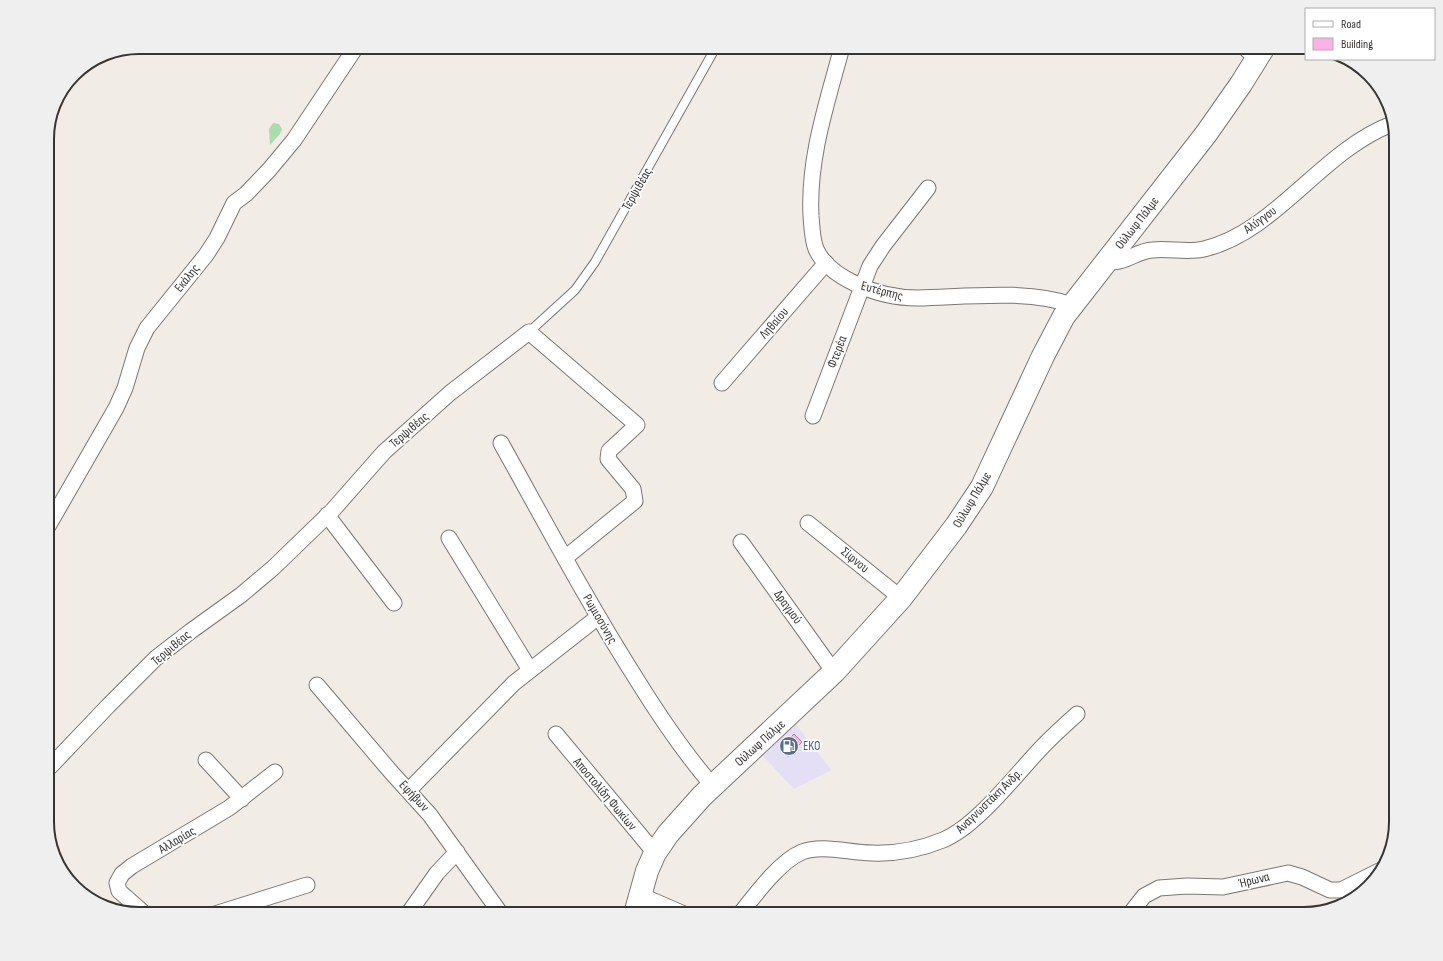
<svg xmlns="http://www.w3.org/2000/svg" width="1443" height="961" font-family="'Sofia Sans Condensed',sans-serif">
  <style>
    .commercial { fill: #e5dff5 }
    .green { fill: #aadcad }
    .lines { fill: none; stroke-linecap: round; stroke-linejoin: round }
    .lane-casing { stroke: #7c7773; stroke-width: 10 }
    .street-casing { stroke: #7c7773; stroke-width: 17 }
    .secondary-casing { stroke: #7c7773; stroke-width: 24 }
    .lane { stroke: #fff; stroke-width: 8 }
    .street { stroke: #fff; stroke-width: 15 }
    .secondary { stroke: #fff; stroke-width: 22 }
    .wall { fill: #da98c6 }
    .building { fill: #feb1e6; stroke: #b27ca1 }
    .labels { text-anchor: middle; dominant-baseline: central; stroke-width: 3.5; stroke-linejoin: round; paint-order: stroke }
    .street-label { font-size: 13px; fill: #373533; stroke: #fff }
    .service-label { font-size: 13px; fill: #4e5e75; stroke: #fff; text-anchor: start }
    .rim { fill: none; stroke: #373533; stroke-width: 2 }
  </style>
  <rect width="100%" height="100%" fill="#f2ece7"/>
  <path class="commercial" d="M795,723L831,770L794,789L762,755Z"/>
  <path class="green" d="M273,123L279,124L282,129L280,134L270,145L269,129Z"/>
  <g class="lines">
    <defs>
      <path id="lane" d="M529,332L575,290L595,262L716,47"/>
      <g id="street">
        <path d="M842,47C827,103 808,158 811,216C812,227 812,239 816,249C823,265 841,277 856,284C875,293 897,298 918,298C965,297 1028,289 1072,305"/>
        <path d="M1244,47L1257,59"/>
        <path d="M1106,261C1124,265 1136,251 1152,250C1170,248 1187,253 1204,249C1276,232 1321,151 1392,124"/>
        <path d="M722,383L826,263"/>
        <path d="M813,416L870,266L883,246L928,188"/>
        <path d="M501,443C545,522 588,603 637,680C660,717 684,753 713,786"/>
        <path d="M327,515L394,603"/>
        <path d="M808,523L901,598"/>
        <path d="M47,528L116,408L125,388L137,348L147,328L206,255L217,238L234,203L246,194L269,170L294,140L356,47"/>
        <path d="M449,538L530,670"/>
        <path d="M741,542L834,672"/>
        <path d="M317,685L391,772L430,815L501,914"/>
        <path d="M556,734L655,853"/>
        <path d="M206,760L242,799"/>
        <path d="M47,770L108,706L156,658L191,631L241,595L273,568L332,511L384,452L450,393L529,332L637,425L609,451L608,459L633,489L635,501L565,558"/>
        <path d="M409,790L514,683L598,617"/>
        <path d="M640,895L684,914"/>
        <path d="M145,914L119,891L117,883L122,874L132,866L229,808L275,772"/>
        <path d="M215,914L307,885"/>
        <path d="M408,914L437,873L457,852"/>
        <path d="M740,914C755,895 780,861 802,852C822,844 850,853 871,853C895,854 921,849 943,840C978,826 1019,770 1046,743C1056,733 1067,723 1077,714"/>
        <path d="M1130,914L1144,896L1159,888L1187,886L1223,887L1288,873L1302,877L1330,890H1341L1381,870"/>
      </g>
      <path id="secondary" d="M635,914L647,871L655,853L668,834L702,796L834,672L901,598L956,526L982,487L1043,356L1064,316L1206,134L1241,84L1264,47"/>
    </defs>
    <use href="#lane" class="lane-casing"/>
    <use href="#street" class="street-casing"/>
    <use href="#secondary" class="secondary-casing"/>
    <use href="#lane" class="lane"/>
    <use href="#street" class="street"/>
    <use href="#secondary" class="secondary"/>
  </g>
  <path class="wall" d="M802,742L788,757L780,748L782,746Z"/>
  <path class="building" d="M794,734L802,742L790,754L782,746Z"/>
  <defs>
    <symbol id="fuel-disc" viewBox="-11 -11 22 22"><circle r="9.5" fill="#5c6f8a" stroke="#fff"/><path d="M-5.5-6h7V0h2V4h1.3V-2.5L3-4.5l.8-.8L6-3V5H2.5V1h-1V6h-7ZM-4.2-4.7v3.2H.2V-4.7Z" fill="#fff"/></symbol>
  </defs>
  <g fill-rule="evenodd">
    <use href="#fuel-disc" x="778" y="735" width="22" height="22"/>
  </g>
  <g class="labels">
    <g class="street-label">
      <text transform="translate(637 189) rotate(-60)">Τερψιθέας</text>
      <text transform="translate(1260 220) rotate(-36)">Αλύγγου</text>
      <text transform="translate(1137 223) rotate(-52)">Ούλωφ Πάλμε</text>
      <text transform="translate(187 278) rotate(-51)">Εκάλης</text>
      <text transform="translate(882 291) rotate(15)">Ευτέρπης</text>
      <text transform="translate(774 323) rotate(-49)">Ληθαίου</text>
      <text transform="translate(837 352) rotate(-69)">Φτερέα</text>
      <text transform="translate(409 430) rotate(-41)">Τερψιθέας</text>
      <text transform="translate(972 500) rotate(-59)">Ούλωφ Πάλμε</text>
      <text transform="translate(855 560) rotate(39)">Σίφνου</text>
      <text transform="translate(788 607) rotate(54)">Δραγμού</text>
      <text transform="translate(600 619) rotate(60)">Ρωμιοσύνης</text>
      <text transform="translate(171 648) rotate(-40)">Τερψιθέας</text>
      <text transform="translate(760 743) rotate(-42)">Ούλωφ Πάλμε</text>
      <text transform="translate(605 794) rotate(50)">Αποστολίδη Φωκίων</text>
      <text transform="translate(414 796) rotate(47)">Εφήβων</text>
      <text transform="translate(989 801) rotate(-44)">Αναγνωστάκη Ανδρ.</text>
      <text transform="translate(177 840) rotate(-31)">Αλλαρίας</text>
      <text transform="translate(1254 880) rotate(-14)">Ήρωνα</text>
    </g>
    <g class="service-label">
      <text x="803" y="746">EKO</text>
    </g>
  </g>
  <path d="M0 0H1443V961H0ZM139 54H1304A85 85 0 0 1 1389 139V822A85 85 0 0 1 1304 907H139A85 85 0 0 1 54 822V139A85 85 0 0 1 139 54Z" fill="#efefef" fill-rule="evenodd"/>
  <path class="rim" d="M139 54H1304A85 85 0 0 1 1389 139V822A85 85 0 0 1 1304 907H139A85 85 0 0 1 54 822V139A85 85 0 0 1 139 54Z"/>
  <rect x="1305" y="8" width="130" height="52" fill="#ffffff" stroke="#afaead"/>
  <rect x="1313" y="21" width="20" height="6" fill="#ffffff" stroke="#afaead"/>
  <text x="1341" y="28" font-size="12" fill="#373533">Road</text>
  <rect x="1313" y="38" width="20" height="12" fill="#feb1e6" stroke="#afaead"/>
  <text x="1341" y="48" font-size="12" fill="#373533">Building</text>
</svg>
